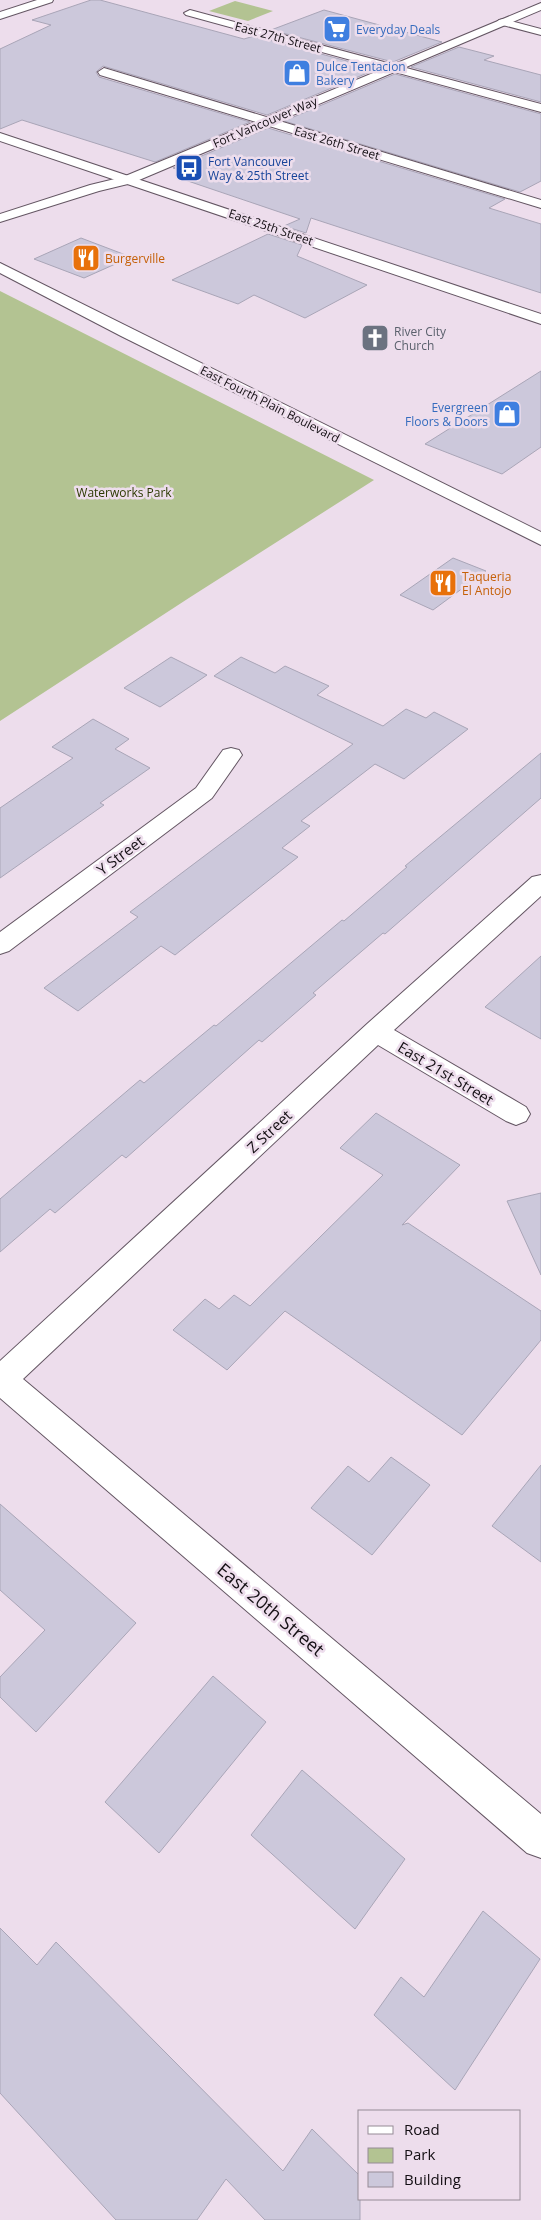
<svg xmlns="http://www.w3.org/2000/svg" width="541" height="2220" font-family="'Open Sans',sans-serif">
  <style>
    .green { fill: #b3c392 }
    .building { fill: #ccc8db; stroke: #a9a5b7 }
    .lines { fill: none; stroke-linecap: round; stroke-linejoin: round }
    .street-casing { stroke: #645663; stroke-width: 2 }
    .secondary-casing { stroke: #645663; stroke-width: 2 }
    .street { fill: #fff; fill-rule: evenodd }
    .secondary { fill: #fff; fill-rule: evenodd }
    .labels { text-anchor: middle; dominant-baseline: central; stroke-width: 5; stroke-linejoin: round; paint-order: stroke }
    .far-shop-label { font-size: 12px; fill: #366cbe; stroke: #edddec; text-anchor: start }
    .far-street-label { font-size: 12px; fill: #140f14; stroke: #edddec }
    .far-transit-label { font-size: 12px; fill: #164399; stroke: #edddec; text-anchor: start }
    .far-food-label { font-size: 12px; fill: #c56008; stroke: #edddec; text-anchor: start }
    .far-worship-label { font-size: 12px; fill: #5b616d; stroke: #edddec; text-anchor: start }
    .far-park-label { font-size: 12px; fill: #2d3a03; stroke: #edddec }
    .street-label { font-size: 15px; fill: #140f14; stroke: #edddec }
    .near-street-label { font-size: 18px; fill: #140f14; stroke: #edddec }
  </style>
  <rect width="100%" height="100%" fill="#edddec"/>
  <g class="green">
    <path d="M235,1L273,11L248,21L209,11Z"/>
    <path d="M0,291L374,480L192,596L0,721Z"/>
  </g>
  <g class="building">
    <path d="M91,0H100L244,39L254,36L377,69L267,115L103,66L96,72L99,77L250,122L155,162L22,120L0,129V49L51,25L32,20Z"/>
    <path d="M324,10L442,42L393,62L271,30Z"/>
    <path d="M459,47L494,56L484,60L541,75V102L411,67Z"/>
    <path d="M395,74L541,114V181L520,192L284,121Z"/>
    <path d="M268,128L505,199L489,208L541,224V293L311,218L306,233L284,226L300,219L179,178L190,173L173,168Z"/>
    <path d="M268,234L302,245L297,256L367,285L305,318L254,295L238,304L172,280Z"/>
    <path d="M81,238L131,257L84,278L34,259Z"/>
    <path d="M541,371V447L502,474L425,444Z"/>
    <path d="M453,558L486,571L433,610L400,595Z"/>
    <path d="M171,657L207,675L160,707L124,688Z"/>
    <path d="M241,657L275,673L285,666L329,686L317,695L383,726L406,709L426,718L434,712L468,729L404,779L375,764L301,821L310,826L282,848L298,857L175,955L161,946L78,1011L44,988L138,917L130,912L353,744L214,676Z"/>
    <path d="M93,719L129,739L115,749L150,768L100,803L104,805L0,878V808L73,758L52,747Z"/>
    <path d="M541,753V798L385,934L383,933L313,993L316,995L262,1042L259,1040L126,1158L122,1155L55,1213L50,1209L0,1252V1199L140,1080L144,1083L214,1025L216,1026L342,920L344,921L407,867L405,866Z"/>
    <path d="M541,956V1039L485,1007Z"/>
    <path d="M376,1113L460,1165L402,1225L408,1223L541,1311V1340L462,1435L285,1311L227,1370L173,1330L205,1299L219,1309L234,1295L250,1306L383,1175L340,1148Z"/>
    <path d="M541,1193V1275L507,1201Z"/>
    <path d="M391,1457L430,1485L372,1555L311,1508L348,1466L369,1482Z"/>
    <path d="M541,1465V1562L492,1526Z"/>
    <path d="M0,1504L136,1623L36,1732L0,1697V1677L45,1630L0,1590Z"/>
    <path d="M213,1676L266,1722L159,1853L105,1802Z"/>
    <path d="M302,1770L405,1859L355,1929L251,1835Z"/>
    <path d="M483,1911L540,1959L455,2090L374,2015L401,1977L424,1997Z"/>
    <path d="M0,1928L37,1965L56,1942L283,2171L312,2129L360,2176V2220H265L226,2179L197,2220H116L0,2093Z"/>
  </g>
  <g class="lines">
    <defs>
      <g id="street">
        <path d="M37,0H53L52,2L0,19V12Z"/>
        <path d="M190,10L541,104V112L186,15L184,13Z"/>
        <path d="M503,19L541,29V35L499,24L497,22L499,20Z"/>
        <path d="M104,68L541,200V208L100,75L98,72Z"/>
        <path d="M0,133L541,314V324L0,141Z"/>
        <path d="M231,748L239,750L242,755L212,798L9,951L0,954V932L196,788L223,750Z"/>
        <path d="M541,875V896L394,1030L526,1107L530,1114L526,1121L516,1125L506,1121L378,1045L23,1379L541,1814V1858L527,1853L0,1398V1361L367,1024L532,877Z"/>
      </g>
      <g id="secondary">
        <path d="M541,3V10L132,183L99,191L0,222V214L90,185L123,177Z"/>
        <path d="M0,263L541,532V545L121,336L0,273Z"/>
      </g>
    </defs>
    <use href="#street" class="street-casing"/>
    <use href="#secondary" class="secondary-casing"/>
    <use href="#street" class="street"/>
    <use href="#secondary" class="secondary"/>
  </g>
  <defs>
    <symbol id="supermarket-square" viewBox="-11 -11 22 22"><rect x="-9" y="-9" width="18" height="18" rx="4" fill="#3f7fe0" stroke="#edddec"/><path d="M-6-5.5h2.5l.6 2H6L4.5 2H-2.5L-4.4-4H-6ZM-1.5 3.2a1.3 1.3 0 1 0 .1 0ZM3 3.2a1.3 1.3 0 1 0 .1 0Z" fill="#fff"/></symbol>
    <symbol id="shop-square" viewBox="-11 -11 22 22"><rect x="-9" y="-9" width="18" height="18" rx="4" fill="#3f7fe0" stroke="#edddec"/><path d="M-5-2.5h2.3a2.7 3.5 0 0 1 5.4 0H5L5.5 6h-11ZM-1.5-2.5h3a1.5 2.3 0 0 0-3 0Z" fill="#fff"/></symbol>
    <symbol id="bus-square" viewBox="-11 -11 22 22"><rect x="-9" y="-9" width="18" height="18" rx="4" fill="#1a4fb4" stroke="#edddec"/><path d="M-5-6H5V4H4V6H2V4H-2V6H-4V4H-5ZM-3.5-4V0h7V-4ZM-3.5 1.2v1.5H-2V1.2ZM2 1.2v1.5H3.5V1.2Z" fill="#fff"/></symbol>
    <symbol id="restaurant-square" viewBox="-11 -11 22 22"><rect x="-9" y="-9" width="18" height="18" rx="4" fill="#e8710a" stroke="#edddec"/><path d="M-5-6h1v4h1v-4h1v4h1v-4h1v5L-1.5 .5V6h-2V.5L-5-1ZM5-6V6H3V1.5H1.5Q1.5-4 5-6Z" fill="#fff"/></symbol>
    <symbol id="church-square" viewBox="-11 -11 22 22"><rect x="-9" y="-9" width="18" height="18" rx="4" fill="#6b7280" stroke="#edddec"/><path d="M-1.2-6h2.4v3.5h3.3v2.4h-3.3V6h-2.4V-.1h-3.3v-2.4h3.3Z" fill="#fff"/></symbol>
  </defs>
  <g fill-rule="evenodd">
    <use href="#supermarket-square" x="321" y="13" width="32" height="32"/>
    <use href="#shop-square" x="281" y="57" width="32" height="32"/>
    <use href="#bus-square" x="173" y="152" width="32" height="32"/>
    <use href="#restaurant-square" x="70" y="242" width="32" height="32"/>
    <use href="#church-square" x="359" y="322" width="32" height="32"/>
    <use href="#shop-square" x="491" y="398" width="32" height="32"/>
    <use href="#restaurant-square" x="427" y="567" width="32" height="32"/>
  </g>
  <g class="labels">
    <g class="far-shop-label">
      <text x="356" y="29">Everyday Deals</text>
      <text x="316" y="66">Dulce Tentacion<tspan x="316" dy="14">Bakery</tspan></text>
      <text x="488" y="407" text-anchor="end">Evergreen<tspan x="488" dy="14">Floors &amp; Doors</tspan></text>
    </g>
    <g class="far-street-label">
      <text transform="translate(278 37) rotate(15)">East 27th Street</text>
      <text transform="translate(265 122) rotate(-23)">Fort Vancouver Way</text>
      <text transform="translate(337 143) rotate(17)">East 26th Street</text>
      <text transform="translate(271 227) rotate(19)">East 25th Street</text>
      <text transform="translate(270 404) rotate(27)">East Fourth Plain Boulevard</text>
    </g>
    <g class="far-transit-label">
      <text x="208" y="161">Fort Vancouver<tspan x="208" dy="14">Way &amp; 25th Street</tspan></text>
    </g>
    <g class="far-food-label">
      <text x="105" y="258">Burgerville</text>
      <text x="462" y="576">Taqueria<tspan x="462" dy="14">El Antojo</tspan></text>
    </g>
    <g class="far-worship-label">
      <text x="394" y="331">River City<tspan x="394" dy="14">Church</tspan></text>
    </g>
    <g class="far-park-label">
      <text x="124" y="492">Waterworks Park</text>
    </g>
    <g class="street-label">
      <text transform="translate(120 855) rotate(-37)">Y Street</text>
      <text transform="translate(446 1073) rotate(31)">East 21st Street</text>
      <text transform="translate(269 1131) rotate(-43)">Z Street</text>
    </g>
    <g class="near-street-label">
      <text transform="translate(271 1609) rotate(40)">East 20th Street</text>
    </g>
  </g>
  <rect x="358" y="2110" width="162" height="90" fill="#edddec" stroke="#968b96"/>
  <rect x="368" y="2126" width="25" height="8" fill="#ffffff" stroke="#968b96"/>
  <text x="404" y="2135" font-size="15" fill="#140f14">Road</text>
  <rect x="368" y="2148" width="25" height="15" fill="#b3c392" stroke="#968b96"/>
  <text x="404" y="2160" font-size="15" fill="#140f14">Park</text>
  <rect x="368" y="2172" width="25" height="15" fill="#ccc8db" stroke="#968b96"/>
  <text x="404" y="2185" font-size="15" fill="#140f14">Building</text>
</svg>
